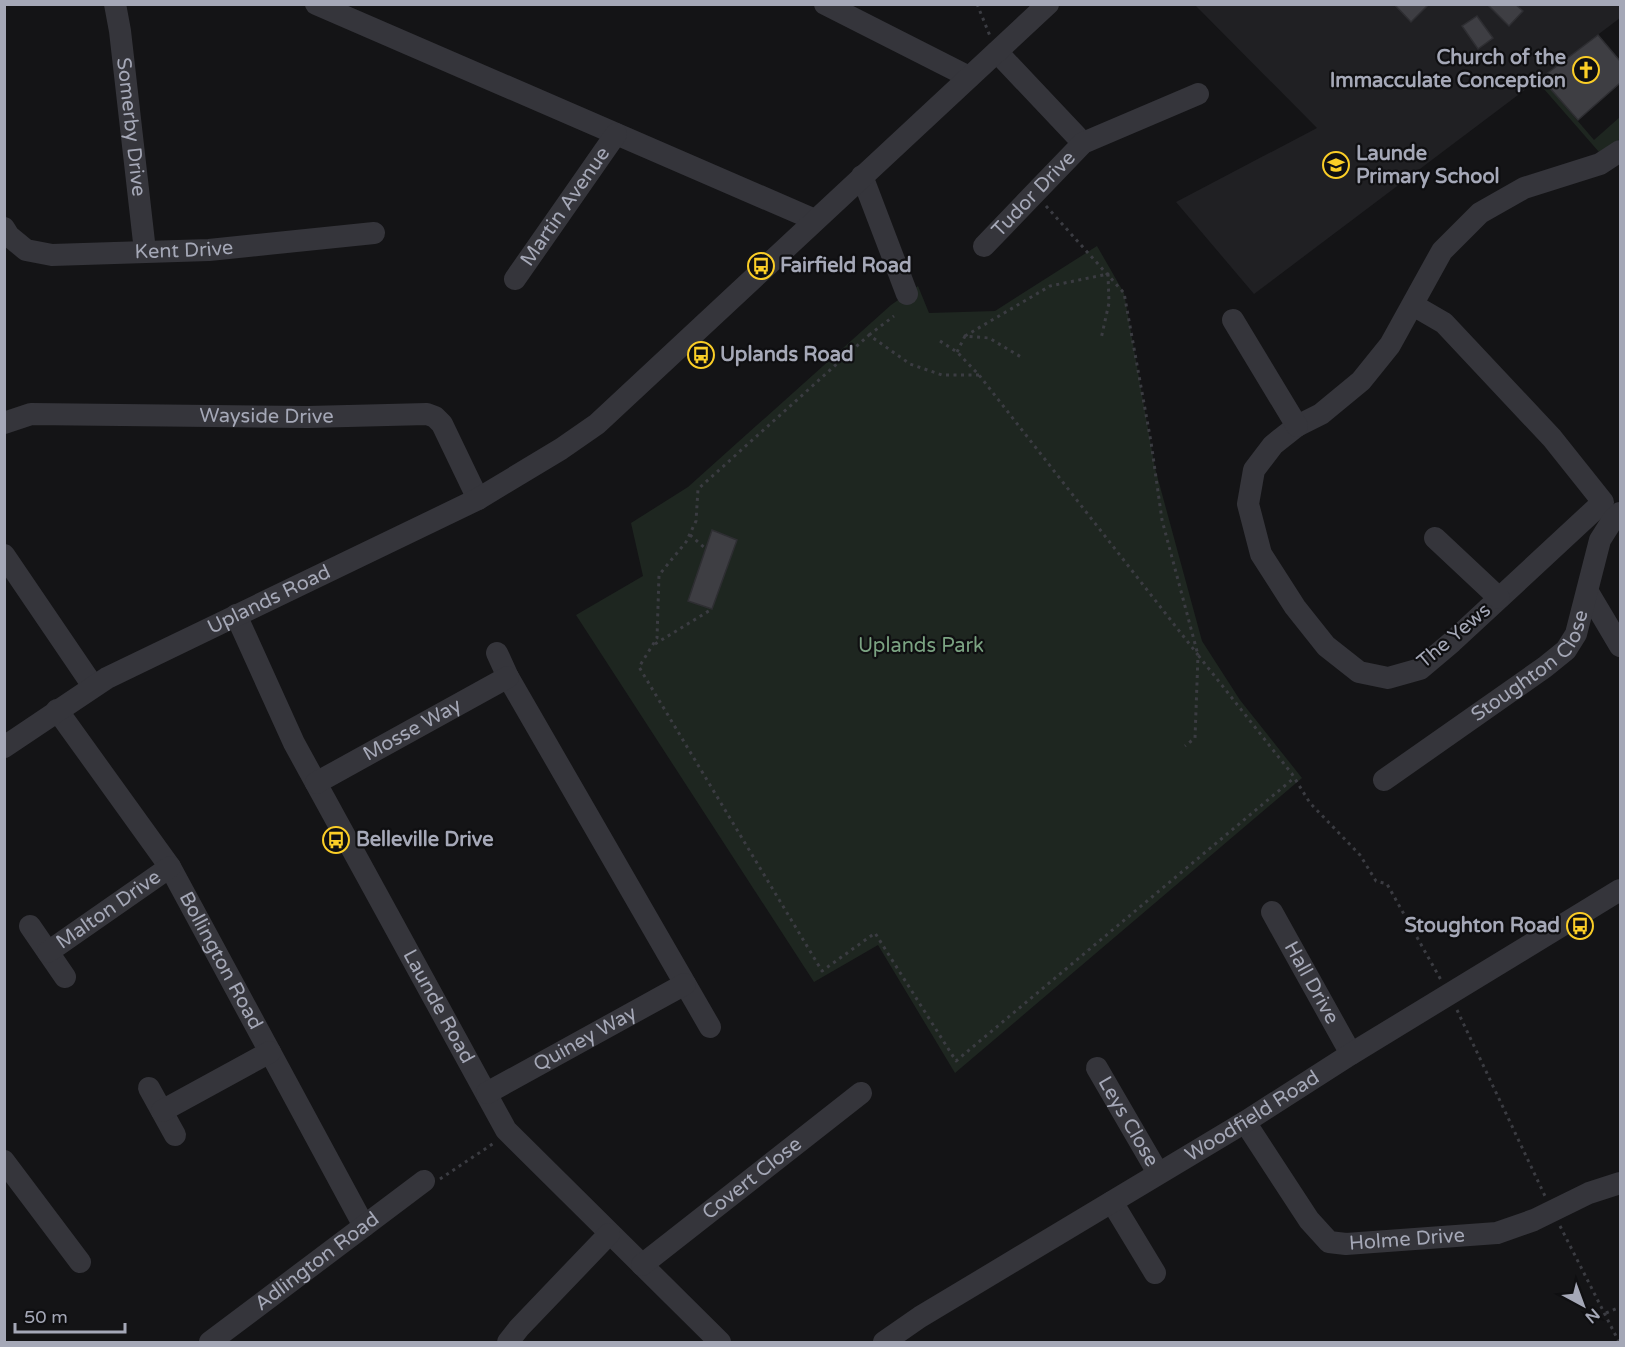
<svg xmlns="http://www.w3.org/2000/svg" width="1625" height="1347" font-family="'Varela Round',sans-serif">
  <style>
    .built { fill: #202023 }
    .green { fill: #1e2620 }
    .building { fill: #3e3e43; stroke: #2e2e32; stroke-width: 1.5 }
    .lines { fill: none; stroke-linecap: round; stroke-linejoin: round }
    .path { stroke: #3b3c42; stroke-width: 3; stroke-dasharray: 3 4.5; stroke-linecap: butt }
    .minor { stroke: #35353b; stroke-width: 22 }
    .labels { text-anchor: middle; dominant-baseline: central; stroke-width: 4.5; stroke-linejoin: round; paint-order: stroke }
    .poi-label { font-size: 20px; font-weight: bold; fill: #a5a8b7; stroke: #0f0f11; text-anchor: start }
    .street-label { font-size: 20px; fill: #a5a8b7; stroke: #0f0f11 }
    .park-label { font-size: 20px; fill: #7ba382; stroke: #0f0f11 }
  </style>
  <rect width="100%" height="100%" fill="#141416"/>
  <path class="built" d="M1195,5H1620V18L1254,294L1176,202L1317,128Z"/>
  <g class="green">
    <path d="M1541,78L1594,140L1620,117V139L1599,152L1537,81Z"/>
    <path d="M1097,246L1124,293L1155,468L1202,641L1240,700L1302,778L955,1073L878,945L814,982L576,615L643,576L631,523L688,487L891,305L918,286L929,313L995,311Z"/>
  </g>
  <g class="building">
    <path d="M1394,4H1429L1411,22Z"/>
    <path d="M1487,4H1515L1523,11L1509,26Z"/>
    <path d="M1477,16L1493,38L1478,49L1462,26Z"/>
    <path d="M1598,35L1620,61V83L1578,120L1541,78Z"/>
    <path d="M712,530L737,540L712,609L688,601Z"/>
  </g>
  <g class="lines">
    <g class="path">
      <path d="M977,4L990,36"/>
      <path d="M1046,206L1124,293L1151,442L1162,520L1198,655L1292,774L1310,803L1360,855L1376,881L1387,884L1441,980"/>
      <path d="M869,335L894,316"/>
      <path d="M965,336L1050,286L1108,274L1109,303L1101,339"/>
      <path d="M940,341L957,352L979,375L1198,655L1195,738L1185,746"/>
      <path d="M957,352L965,336L989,338L1021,357"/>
      <path d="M979,375H942L910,364L869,335L698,489L696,521L686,542L659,575L657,638L639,667L822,971L875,933L956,1061L1294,778"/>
      <path d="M690,535L706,549"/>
      <path d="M655,644L712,609"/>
      <path d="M1457,1010L1545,1196"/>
      <path d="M440,1179L494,1143"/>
      <path d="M1560,1226L1619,1342"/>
      <path d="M1606,1313L1620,1307"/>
    </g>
    <g class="minor">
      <path id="s1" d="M115,4L120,31L145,251"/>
      <path d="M316,4L815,220"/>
      <path d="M825,4L969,77"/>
      <path d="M997,52L1083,143"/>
      <path d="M862,176L907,294"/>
      <path id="s2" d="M4,228L9,236L26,250L52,255L209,250L374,233"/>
      <path id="s3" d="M984,246L1083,143L1198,94"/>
      <path id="s4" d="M515,279L616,134"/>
      <path d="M1413,305L1444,323L1552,438L1603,502L1452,642L1420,669L1388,678L1359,672L1326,646L1295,607L1261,554L1248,504L1254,470L1273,445L1297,426L1321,414L1361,381L1390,345L1442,251L1480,213L1524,188L1600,164L1620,151"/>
      <path d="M1233,320L1297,426"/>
      <path id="s5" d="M4,423L31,414L308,417L427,414L435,417L442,424L478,499"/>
      <path d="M1435,538L1499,598"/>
      <path d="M4,555L93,686"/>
      <path d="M1588,592L1620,646"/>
      <path id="s6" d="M236,615L294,743L506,1130L720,1342"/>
      <path d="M497,653L508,677L710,1027"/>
      <path id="s7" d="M57,710L170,867L364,1226"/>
      <path id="s8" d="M4,747L107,678L478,499L561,449L597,424L1048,4"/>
      <path id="s9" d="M1384,780L1545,667L1566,650L1576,634L1600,540L1612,521L1620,513"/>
      <path id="s10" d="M316,783L508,677"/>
      <path id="s11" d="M1272,912L1351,1054"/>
      <path d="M30,926L65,977"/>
      <path id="s12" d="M48,952L170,867"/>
      <path id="s13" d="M1097,1068L1158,1173"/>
      <path d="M149,1088L175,1135"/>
      <path id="s14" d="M487,1093L685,984"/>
      <path d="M162,1111L270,1052"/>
      <path id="s15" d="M1245,1122L1309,1220L1329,1242L1346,1244L1497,1233L1534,1220L1589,1193L1620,1183"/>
      <path d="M4,1161L80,1262"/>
      <path d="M1112,1202L1155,1273"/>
      <path id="s16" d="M642,1265L861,1093"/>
      <path id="s17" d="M210,1342L424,1181"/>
      <path d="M508,1342L519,1328L609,1234"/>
      <path id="s18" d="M884,1342L920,1317L1245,1122L1351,1054L1620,890"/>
    </g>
  </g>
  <defs>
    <symbol id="church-ring" viewBox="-11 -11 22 22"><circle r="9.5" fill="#0f0f11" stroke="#fbce27" stroke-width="1.5"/><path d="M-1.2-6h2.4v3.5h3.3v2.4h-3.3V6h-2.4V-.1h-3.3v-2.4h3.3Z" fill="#fbce27"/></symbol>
    <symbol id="school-ring" viewBox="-11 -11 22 22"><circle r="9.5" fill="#0f0f11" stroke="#fbce27" stroke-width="1.5"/><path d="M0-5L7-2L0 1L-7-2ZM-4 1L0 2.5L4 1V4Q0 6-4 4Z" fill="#fbce27"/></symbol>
    <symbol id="bus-ring" viewBox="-11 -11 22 22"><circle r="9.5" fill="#0f0f11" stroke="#fbce27" stroke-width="1.5"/><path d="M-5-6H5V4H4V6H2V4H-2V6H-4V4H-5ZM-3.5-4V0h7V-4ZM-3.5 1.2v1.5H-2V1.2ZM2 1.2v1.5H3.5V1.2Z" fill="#fbce27"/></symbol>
  </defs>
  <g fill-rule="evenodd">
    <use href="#church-ring" x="1571" y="55" width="30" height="30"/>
    <use href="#school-ring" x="1321" y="150" width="30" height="30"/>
    <use href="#bus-ring" x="746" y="251" width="30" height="30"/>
    <use href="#bus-ring" x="686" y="340" width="30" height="30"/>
    <use href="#bus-ring" x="321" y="825" width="30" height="30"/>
    <use href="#bus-ring" x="1565" y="911" width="30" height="30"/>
  </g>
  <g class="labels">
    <g class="poi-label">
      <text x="1566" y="58" text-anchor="end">Church of the<tspan x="1566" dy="23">Immacculate Conception</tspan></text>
      <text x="1356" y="154">Launde<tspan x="1356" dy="23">Primary School</tspan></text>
      <text x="780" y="266">Fairfield Road</text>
      <text x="720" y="355">Uplands Road</text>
      <text x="356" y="840">Belleville Drive</text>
      <text x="1560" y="926" text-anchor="end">Stoughton Road</text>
    </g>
    <g class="street-label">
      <text stroke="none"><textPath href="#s1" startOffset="124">Somerby Drive</textPath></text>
      <text stroke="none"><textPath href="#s3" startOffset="72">Tudor Drive</textPath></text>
      <text stroke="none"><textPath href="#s4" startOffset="88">Martin Avenue</textPath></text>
      <text stroke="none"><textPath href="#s2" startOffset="190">Kent Drive</textPath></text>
      <text stroke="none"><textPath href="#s5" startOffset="264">Wayside Drive</textPath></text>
      <text stroke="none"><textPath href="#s8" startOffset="304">Uplands Road</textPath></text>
      <text transform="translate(1454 636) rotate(-40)">The Yews</text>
      <text stroke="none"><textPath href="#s9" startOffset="188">Stoughton Close</textPath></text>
      <text stroke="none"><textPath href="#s10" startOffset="110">Mosse Way</textPath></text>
      <text stroke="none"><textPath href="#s12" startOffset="74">Malton Drive</textPath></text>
      <text stroke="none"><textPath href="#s7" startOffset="300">Bollington Road</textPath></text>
      <text stroke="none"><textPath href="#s11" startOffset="81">Hall Drive</textPath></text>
      <text stroke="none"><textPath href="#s6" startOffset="441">Launde Road</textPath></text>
      <text stroke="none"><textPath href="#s14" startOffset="112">Quiney Way</textPath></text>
      <text stroke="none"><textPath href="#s18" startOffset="432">Woodfield Road</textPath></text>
      <text stroke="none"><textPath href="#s13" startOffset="62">Leys Close</textPath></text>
      <text stroke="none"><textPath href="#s16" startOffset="140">Covert Close</textPath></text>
      <text stroke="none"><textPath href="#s15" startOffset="225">Holme Drive</textPath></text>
      <text stroke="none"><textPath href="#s17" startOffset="134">Adlington Road</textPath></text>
    </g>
    <g class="park-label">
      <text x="921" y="646">Uplands Park</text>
    </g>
  </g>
  <rect width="1625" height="1347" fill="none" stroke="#a5a8b7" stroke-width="12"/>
  <g transform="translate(1583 1305) rotate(139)" stroke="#0f0f11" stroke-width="4.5" paint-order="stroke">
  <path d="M0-4.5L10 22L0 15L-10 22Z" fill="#a5a8b7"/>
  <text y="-9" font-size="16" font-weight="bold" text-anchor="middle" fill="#a5a8b7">N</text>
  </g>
  <path d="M15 1323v9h110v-9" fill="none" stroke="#a5a8b7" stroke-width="3"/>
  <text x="24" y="1323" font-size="18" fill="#a5a8b7" stroke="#0f0f11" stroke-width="4.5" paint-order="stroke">50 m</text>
</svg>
